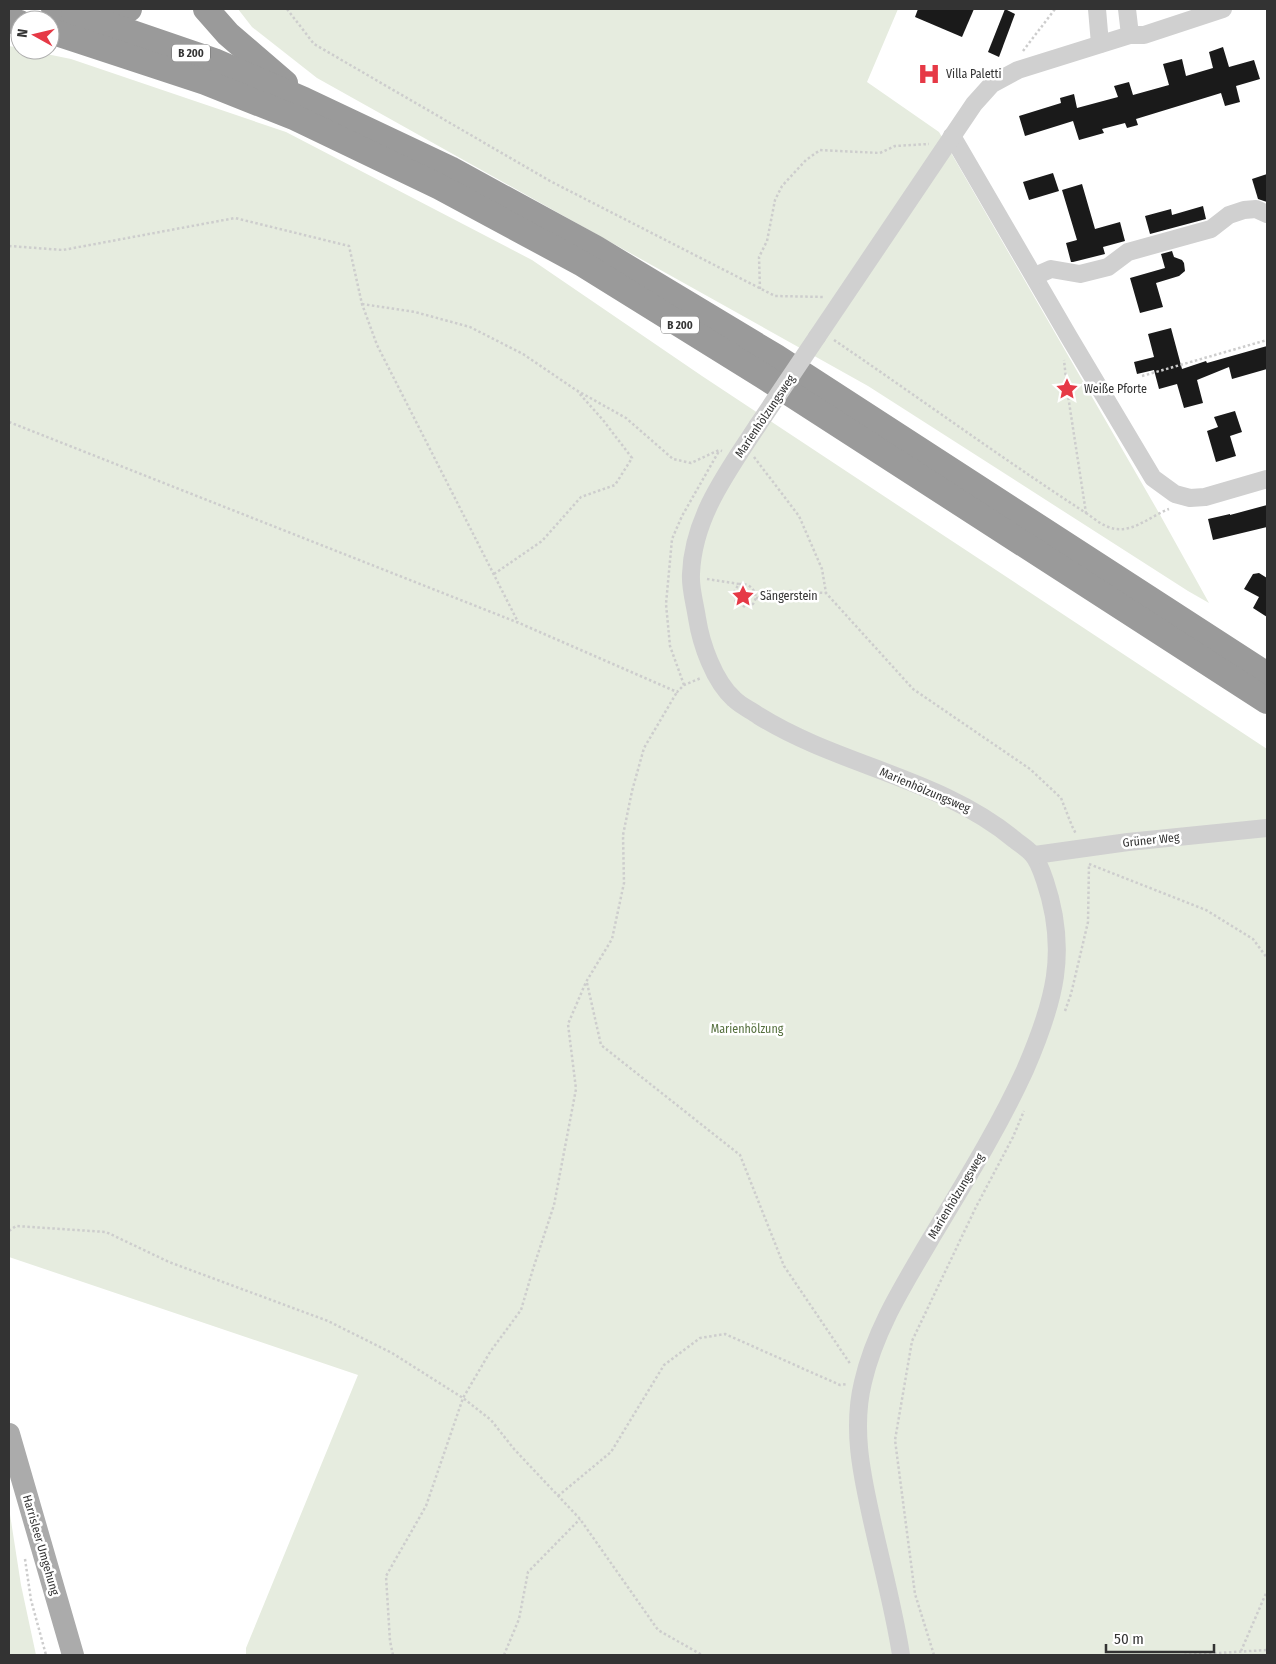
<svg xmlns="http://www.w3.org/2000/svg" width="1276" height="1664" font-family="'Fira Sans Condensed',sans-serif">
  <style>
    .green { fill: #e6ecdf }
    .building { fill: #1a1a1a }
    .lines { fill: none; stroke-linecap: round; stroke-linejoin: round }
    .path { stroke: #cdcdcd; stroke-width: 2.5; stroke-dasharray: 2.5 2.5; stroke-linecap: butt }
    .minor { stroke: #d0d0d0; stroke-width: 18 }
    .major { stroke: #ababab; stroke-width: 22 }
    .highway { stroke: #9a9a9a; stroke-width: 26 }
    .minor-bridge { stroke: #d0d0d0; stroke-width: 18 }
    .labels { text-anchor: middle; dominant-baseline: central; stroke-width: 5; stroke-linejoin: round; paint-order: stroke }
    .shield { fill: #fff; stroke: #707070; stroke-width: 1 }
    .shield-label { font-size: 11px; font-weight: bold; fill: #333 }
    .poi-label { font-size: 12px; fill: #333; stroke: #fff; text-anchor: start }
    .street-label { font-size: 12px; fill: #333; stroke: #fff }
    .park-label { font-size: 12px; fill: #56703f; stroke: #fff }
  </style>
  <rect width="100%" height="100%" fill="#fff"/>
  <g class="green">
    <path d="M238,9H898L867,82L939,132L1159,513L1209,603L1188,591L868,386L317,78L252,27Z"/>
    <path d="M9,46L20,48V50H27L71,59L286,132L532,260L702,376L1267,749V1655H246V1648L358,1375L9,1257Z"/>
    <path d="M9,1508L21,1585L36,1655H9Z"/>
  </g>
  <g class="building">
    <path d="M918,9H974L962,37L915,17Z"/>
    <path d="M1005,9L1015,14L999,57L988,52Z"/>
    <path d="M1223,47L1229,67L1254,60L1260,79L1236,86L1240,102L1225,106L1221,93L1136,119L1138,125L1127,128L1125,123L1102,129L1104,133L1079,140L1073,121L1025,136L1019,116L1061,103L1060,98L1074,94L1077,108L1118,97L1114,86L1129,82L1133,95L1169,85L1163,64L1182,59L1186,76L1213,68L1209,52Z"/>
    <path d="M1053,173L1059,191L1029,200L1023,182Z"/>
    <path d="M1267,174V202L1258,199L1252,179Z"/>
    <path d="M1082,184L1095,229L1120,222L1125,241L1103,247L1105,254L1073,262H1071L1066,243L1077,240L1062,190Z"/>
    <path d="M1203,206L1206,219L1150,234L1145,216L1171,209L1172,215Z"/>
    <path d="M1172,251L1174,257L1182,260L1184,263L1185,271L1179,276L1156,283L1163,307L1140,313L1130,278L1165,268L1161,254Z"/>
    <path d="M1171,328L1182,369L1206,361L1207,363L1267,346V369L1232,379L1229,367L1197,380L1203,403L1184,408L1177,384L1159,389L1154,370L1137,374L1134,362L1154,357L1148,334Z"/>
    <path d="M1235,411L1242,432L1230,436L1236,456L1216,462L1207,431L1218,427L1214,417Z"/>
    <path d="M1267,505V527L1213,540L1208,519L1230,514V515Z"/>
    <path d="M1259,573L1267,578V617L1253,608L1259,597L1244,589L1253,574Z"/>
  </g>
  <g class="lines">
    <g class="path">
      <path d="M287,9L314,44L550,181L775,296L825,297"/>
      <path d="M1023,51L1055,9"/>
      <path d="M9,246L63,250L235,218L349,246L362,304L377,345L518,622"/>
      <path d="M760,289L759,257L767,241L775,200L782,186L806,160L820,150L880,153L895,146L929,144"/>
      <path d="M362,304L415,312L470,327L523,354L576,390L626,418L673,459L691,463L719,450L722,451"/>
      <path d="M834,340C918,397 1000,457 1086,513L1067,389L1064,360"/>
      <path d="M1142,376L1267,340"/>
      <path d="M9,422L519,623L677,692L684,685L701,678"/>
      <path d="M754,457L799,516L822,569L826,593"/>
      <path d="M1086,513C1092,517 1099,523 1106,526C1129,537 1148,517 1169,509"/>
      <path d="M494,574L542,541L581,497L615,485L632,458L603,420L578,392"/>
      <path d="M707,579L739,584"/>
      <path d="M739,584C749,583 755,589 756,598L753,604L745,607L736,602L734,592Z"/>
      <path d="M756,598L775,597L790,591L826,593L913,689L1030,769L1061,798L1072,826L1076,834"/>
      <path d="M684,685L670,646L666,604L672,539L682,516L719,451"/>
      <path d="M1089,864L1206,910L1253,939L1267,958"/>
      <path d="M587,983L601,1045L740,1155L784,1266L851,1365"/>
      <path d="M1065,1011L1071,994L1088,922L1089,864"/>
      <path d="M9,1231L16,1226L106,1232L169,1262L328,1321L392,1353L463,1398L491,1420L514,1449L580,1519L658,1630L702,1655"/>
      <path d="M558,1496L611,1452L664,1365L700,1338L725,1334L840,1385L848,1384"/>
      <path d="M25,1559L31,1600L46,1655"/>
      <path d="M1241,1651L1267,1591"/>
      <path d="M393,1655L390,1641L386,1576L426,1506L463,1398L490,1352L521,1310L533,1269L554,1205L576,1089L568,1024L586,982L612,939L624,883L623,835L632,791L644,748L677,692"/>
      <path d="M504,1655L519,1619L528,1572L580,1519"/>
      <path d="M934,1655L915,1594L895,1440L912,1341L976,1207L1013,1137L1024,1111"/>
      <path d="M1184,1655L1267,1650"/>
    </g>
    <g class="minor">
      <path d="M1097,9L1100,44"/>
      <path d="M1127,9L1130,35"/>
      <path d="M952,136L1069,337L1153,478L1175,494L1190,498L1205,497L1267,479"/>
      <path d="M1035,276L1051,269L1080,274L1108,267L1128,252L1211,229L1229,215L1244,210L1256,209L1267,214"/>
      <path d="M817,337L974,104L992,84L1018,70L1130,35H1144L1223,9"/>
      <path d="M758,425C728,471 693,517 691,574C690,588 695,604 697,618C701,644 714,681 734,699C741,706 751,710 759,716C839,766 941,778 1015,840C1020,844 1028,849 1032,854C1038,860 1042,872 1045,881C1069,952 1054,1003 1025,1070C998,1129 963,1185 930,1240C903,1286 875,1330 863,1382C852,1427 861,1471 871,1516C881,1562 894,1609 901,1655"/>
      <path d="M1035,855L1128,842L1267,828"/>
    </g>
    <path class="major" d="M9,1434L73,1655"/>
    <g class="highway">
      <path d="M54,9C78,14 106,22 129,9"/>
      <path d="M206,9L228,34L285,83"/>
      <path d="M74,13L214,61L304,100L450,169L595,248L776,357L1267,675"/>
      <path d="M9,20L20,23"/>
      <path d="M50,31L205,82L296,118L440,187L581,263L763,376L1267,701"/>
    </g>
    <path class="minor-bridge" d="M758,425L817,337"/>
  </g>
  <defs>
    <symbol id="hospital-bare" viewBox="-9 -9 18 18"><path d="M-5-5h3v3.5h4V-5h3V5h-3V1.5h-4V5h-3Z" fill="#e63946" stroke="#fff" stroke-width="2.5" paint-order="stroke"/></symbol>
    <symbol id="sight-bare" viewBox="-9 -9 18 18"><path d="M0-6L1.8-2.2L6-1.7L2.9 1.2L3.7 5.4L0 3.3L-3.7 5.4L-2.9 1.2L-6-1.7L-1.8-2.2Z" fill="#e63946" stroke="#fff" stroke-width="2.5" paint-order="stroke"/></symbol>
  </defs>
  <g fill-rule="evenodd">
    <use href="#hospital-bare" x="913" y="58" width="32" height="32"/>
    <use href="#sight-bare" x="1051" y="373" width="32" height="32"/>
    <use href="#sight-bare" x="727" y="580" width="32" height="32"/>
  </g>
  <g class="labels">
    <g class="shield">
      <rect x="172" y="44.5" width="38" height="17" rx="4"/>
      <rect x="661" y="316.5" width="38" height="17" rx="4"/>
    </g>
    <g class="shield-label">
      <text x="191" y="53">B 200</text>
      <text x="680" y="325">B 200</text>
    </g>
    <g class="poi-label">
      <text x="946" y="74">Villa Paletti</text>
      <text x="1084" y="389">Weiße Pforte</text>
      <text x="760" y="596">Sängerstein</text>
    </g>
    <g class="street-label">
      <text transform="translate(765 416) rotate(-56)">Marienhölzungsweg</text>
      <text transform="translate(925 790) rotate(23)">Marienhölzungsweg</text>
      <text transform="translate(1151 840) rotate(-6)">Grüner Weg</text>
      <text transform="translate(956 1196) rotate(-59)">Marienhölzungsweg</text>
      <text transform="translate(41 1545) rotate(74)">Harrisleer Umgehung</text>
    </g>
    <g class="park-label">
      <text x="747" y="1029">Marienhölzung</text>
    </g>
  </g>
  <rect width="1276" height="1664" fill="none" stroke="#333333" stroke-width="20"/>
  <g transform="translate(35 35) rotate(278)"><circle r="24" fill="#ffffff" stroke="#adadad"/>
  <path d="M0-4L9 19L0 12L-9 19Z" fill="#e63946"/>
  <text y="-8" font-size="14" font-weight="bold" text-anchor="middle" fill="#333333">N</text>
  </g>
  <path d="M1106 1644v8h108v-8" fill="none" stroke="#333333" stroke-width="2.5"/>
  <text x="1114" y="1644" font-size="15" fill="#333333" stroke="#ffffff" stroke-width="4" paint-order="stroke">50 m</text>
</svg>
